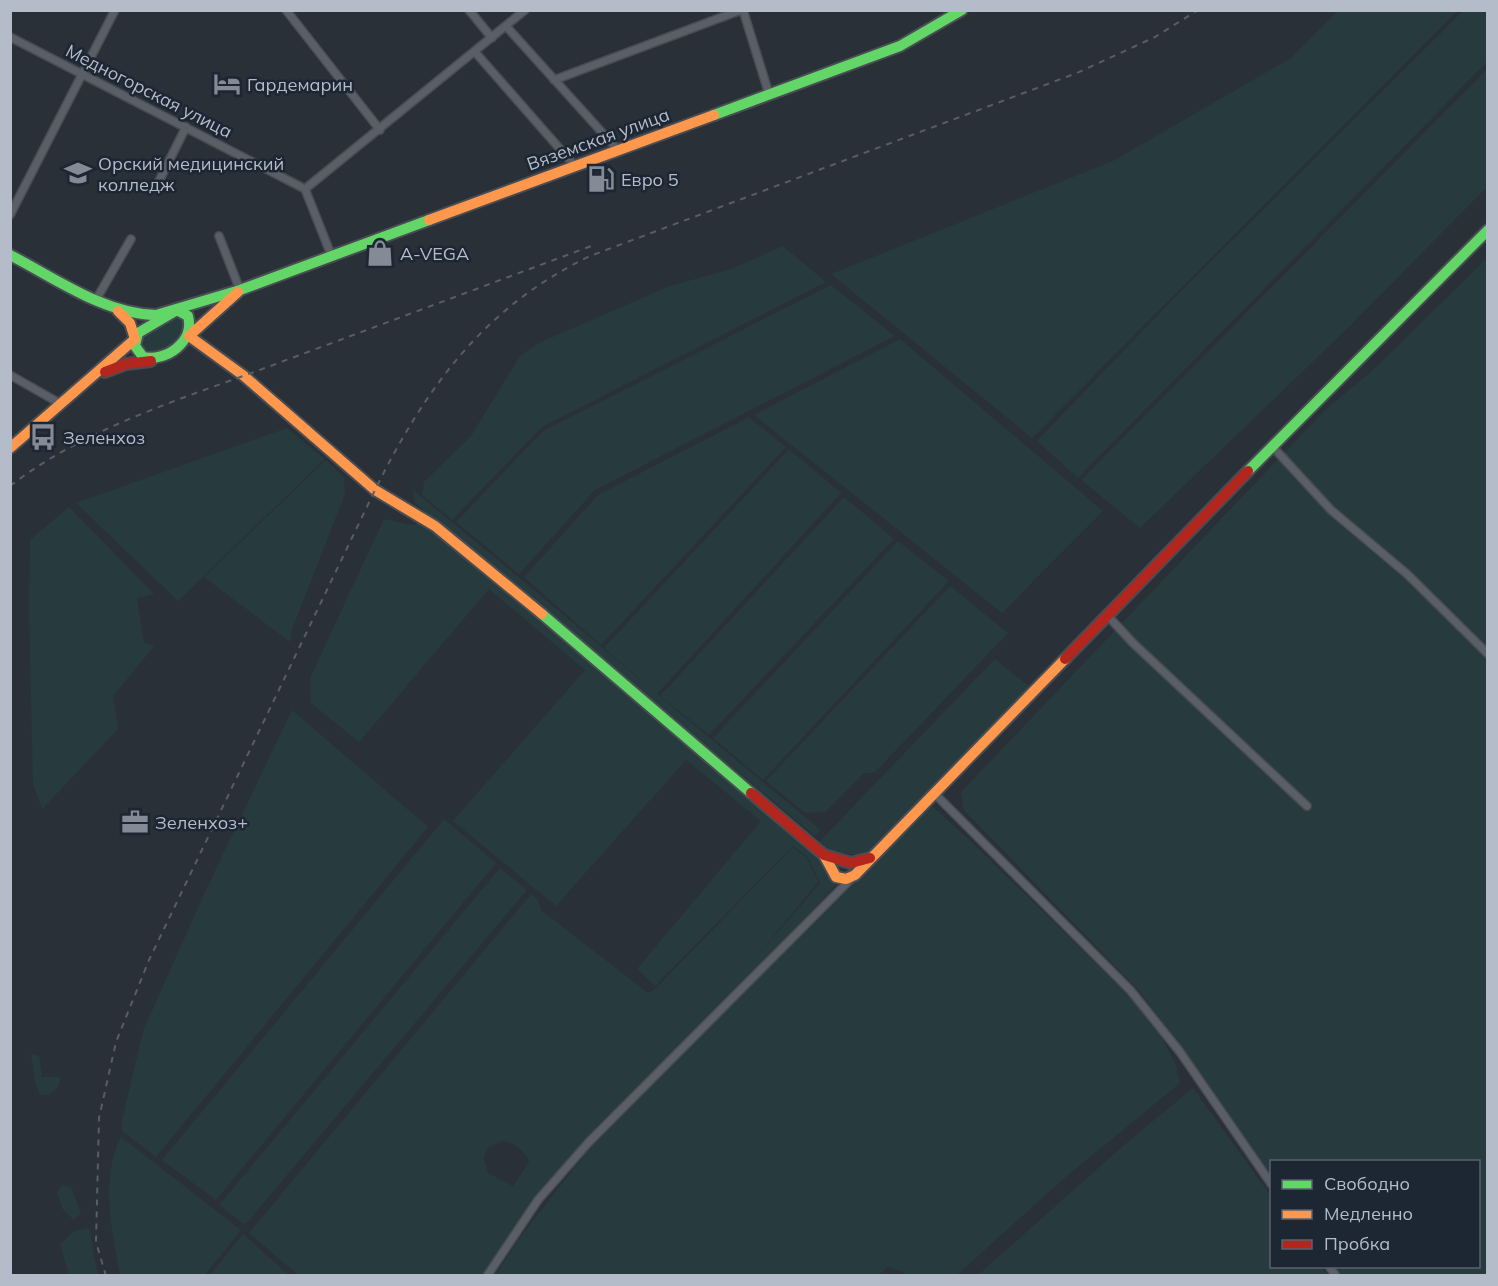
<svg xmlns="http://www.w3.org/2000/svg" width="1498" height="1286" font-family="Mulish,sans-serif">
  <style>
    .green { fill: #273a3e; fill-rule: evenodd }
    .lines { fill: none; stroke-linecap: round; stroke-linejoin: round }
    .street-casing { stroke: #484c53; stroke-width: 10 }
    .fast-casing { stroke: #484c53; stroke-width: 14 }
    .slow-casing { stroke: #484c53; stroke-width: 14 }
    .jam-casing { stroke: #484c53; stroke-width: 14 }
    .street { stroke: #5a5e66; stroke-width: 7 }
    .fast { stroke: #63d668; stroke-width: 10 }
    .slow { stroke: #ff974d; stroke-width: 10 }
    .jam { stroke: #b3261e; stroke-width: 10 }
    .rail { stroke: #595d64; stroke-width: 2; stroke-dasharray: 6 6; stroke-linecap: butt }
    .labels { text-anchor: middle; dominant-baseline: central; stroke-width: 5; stroke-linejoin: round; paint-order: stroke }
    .poi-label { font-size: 18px; fill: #b4bcc9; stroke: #1d2633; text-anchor: start }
    .street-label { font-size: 18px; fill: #b4bcc9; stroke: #1d2633 }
  </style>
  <rect width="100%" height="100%" fill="#2a3038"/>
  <g class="green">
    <path d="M1338,11H1457L1032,438L831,274L1113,161L1291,58Z"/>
    <path d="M1463,11H1487V62L1078,478L1037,441L1178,294Z"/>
    <path d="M1487,69V187L1351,325L1140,528L1081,480Z"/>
    <path d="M783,246L826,282L542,427L452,520L422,495L424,482L471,436L520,356L541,342L670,286L731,269Z"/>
    <path d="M1487,258V1275H1342L1336,1267L1478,1266V1162H1272L1271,1175L1141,993L964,810L961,792L1325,410L1372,371Z"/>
    <path d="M831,285L895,336L595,490L519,574L456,522L543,431Z"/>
    <path d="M177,314L186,319V333L161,354L147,355L140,347L141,337L170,316Z"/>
    <path d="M900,339L1103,511L1002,613L754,415Z"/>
    <path d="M749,417L786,447L601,645L524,577L598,495Z"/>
    <path d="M287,428L325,459L178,601L76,503Z"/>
    <path d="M789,449L841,493L657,694L604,648Z"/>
    <path d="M326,460L344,478L345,494L291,632L290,642L204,577Z"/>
    <path d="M413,490C550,602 684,718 821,830L815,836L415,503Z"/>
    <path d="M844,497L894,539L709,735L660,696Z"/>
    <path d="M69,507L154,594L137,598L144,642L154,646L113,696L118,729L42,809L33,784L29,609L30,540Z"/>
    <path d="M384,519L413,525L422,523L823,858L836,885L766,960L763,957L765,960L540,1192L482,1275H298L249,1233L531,894L538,899L541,910L648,993L656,988L793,847L807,858L818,882L760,953L820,883L808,857L793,846L655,986L637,969L761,821L686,760L556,906L453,821L585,670L489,589L359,742L311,703L310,678ZM503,1141C514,1143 526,1151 529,1162L513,1186L488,1173L484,1159L487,1148Z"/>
    <path d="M898,541L949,581L763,780L713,738Z"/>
    <path d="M950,586L1008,633L875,772L863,774L825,812L805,813L766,781Z"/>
    <path d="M995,659L1030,687L868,856L831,852L819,842Z"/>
    <path d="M292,710L428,827L156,1157L122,1131L121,1125L143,1031L204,894Z"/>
    <path d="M932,806L975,845L1151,1018L1175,1063L1180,1083L1061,1181L957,1275H909L888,1266L878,1276H495L518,1240L592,1145Z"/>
    <path d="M444,819L496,863L216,1200L162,1160Z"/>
    <path d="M500,868L527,890L245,1225L219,1205Z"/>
    <path d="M31,1054L39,1056L42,1077H61L58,1087L48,1095H40L35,1082Z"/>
    <path d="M1193,1088L1271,1196L1272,1266L1321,1267L1328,1275H978L1124,1145Z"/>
    <path d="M121,1137L241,1230L205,1275H120C112,1233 100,1177 121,1137Z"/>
    <path d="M62,1185L71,1187L81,1213L74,1220L62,1208L57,1192Z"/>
    <path d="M89,1228L98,1275H69L60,1244L74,1231Z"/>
    <path d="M243,1234L289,1275H210Z"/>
  </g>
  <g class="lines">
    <defs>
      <g id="street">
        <path d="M286,10L380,130"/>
        <path d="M469,10L492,38"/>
        <path d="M743,10L769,94"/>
        <path d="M506,26L617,149"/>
        <path d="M10,37L305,189"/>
        <path d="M475,52L574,165"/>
        <path d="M554,80L741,10"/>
        <path d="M156,187L186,127"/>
        <path d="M305,189L525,10"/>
        <path d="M305,189L332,257"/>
        <path d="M10,215L115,10"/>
        <path d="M219,236L240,290"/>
        <path d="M97,298L131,239"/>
        <path d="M10,375L61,404"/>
        <path d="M1272,446L1331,510L1407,574L1488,654"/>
        <path d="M1107,615L1133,643L1307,806"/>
        <path d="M935,794L1131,991L1180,1052L1272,1185"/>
        <path d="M1329,1266L1336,1276"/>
        <path d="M487,1276L538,1200L588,1143L851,879"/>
      </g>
      <g id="fast">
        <path d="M714,115L900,46L962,10"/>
        <path d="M10,255C55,278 104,314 156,315L240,290L429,220"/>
        <path d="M177,310L188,316C195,342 166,362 143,357L135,346L138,333Z"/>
        <path d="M1248,471L1488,230"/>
        <path d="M542,614L751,793"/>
      </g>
      <g id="slow">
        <path d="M429,220L714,115"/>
        <path d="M238,292L189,336L244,376L375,490L435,526L542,614"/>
        <path d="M10,448L135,339L130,323L118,311"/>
        <path d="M824,855L836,877L846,879L855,875L1065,659"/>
      </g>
      <g id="jam">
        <path d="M105,372L126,364L151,361"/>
        <path d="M1065,659L1248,471"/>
        <path d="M751,793L824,855L851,863L870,858"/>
      </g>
    </defs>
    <use href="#street" class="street-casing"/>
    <use href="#fast" class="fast-casing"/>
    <use href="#slow" class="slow-casing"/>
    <use href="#jam" class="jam-casing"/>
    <use href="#street" class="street"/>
    <use href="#fast" class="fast"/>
    <use href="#slow" class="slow"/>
    <use href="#jam" class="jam"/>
    <g class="rail">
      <path d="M10,486C84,429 178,400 265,368C375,327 484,286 594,245"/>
      <path d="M106,1276L96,1242L99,1118L116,1042L149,960L375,490C426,387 484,307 590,256L1077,73L1155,37L1198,10"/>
    </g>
  </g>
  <defs>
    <symbol id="hotel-bare" viewBox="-9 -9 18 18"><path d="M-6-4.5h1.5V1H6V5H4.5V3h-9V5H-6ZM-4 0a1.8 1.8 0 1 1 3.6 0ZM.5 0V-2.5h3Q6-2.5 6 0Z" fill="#848b96" stroke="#1d2633" stroke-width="2.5" paint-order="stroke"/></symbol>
    <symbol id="university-bare" viewBox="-9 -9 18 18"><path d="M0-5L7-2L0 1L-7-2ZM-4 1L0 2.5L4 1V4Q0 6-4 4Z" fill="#848b96" stroke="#1d2633" stroke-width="2.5" paint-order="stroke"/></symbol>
    <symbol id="fuel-bare" viewBox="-9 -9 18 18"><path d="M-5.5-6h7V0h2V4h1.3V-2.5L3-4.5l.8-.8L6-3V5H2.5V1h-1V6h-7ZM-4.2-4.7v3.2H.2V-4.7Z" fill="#848b96" stroke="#1d2633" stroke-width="2.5" paint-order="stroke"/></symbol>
    <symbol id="shop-bare" viewBox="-9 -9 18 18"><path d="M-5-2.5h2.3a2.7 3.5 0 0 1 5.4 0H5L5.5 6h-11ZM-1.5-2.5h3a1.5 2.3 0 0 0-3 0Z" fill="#848b96" stroke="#1d2633" stroke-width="2.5" paint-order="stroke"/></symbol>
    <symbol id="bus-bare" viewBox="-9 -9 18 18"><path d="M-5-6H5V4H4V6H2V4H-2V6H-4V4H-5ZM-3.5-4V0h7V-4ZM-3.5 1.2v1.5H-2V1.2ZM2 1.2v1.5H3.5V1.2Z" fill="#848b96" stroke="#1d2633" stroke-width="2.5" paint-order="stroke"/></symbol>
    <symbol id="office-bare" viewBox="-9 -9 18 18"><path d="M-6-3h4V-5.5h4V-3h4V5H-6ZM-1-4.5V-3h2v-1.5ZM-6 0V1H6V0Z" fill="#848b96" stroke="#1d2633" stroke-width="2.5" paint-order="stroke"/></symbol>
  </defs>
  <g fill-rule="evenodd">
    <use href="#hotel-bare" x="208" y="65" width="38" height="38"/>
    <use href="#university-bare" x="59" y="154" width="38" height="38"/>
    <use href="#fuel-bare" x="582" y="160" width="38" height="38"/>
    <use href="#shop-bare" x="361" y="234" width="38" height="38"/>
    <use href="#bus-bare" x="24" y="418" width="38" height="38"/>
    <use href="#office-bare" x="116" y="803" width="38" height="38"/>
  </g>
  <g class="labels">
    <g class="poi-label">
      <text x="247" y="84">Гардемарин</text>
      <text x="98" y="163">Орский медицинский<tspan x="98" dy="21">колледж</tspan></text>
      <text x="621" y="179">Евро 5</text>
      <text x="400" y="253">A-VEGA</text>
      <text x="63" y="437">Зеленхоз</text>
      <text x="155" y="822">Зеленхоз+</text>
    </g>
    <g class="street-label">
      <text transform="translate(149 91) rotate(27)">Медногорская улица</text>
      <text transform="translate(598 139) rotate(-20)">Вяземская улица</text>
    </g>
  </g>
  <rect width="1498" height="1286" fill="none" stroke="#b4bcc9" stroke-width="24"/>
  <rect x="1270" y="1160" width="210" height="108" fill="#1d2633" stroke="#59626f" stroke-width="1.5"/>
  <rect x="1282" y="1180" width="30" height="9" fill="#63d668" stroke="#59626f" stroke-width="1.5"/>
  <text x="1324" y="1190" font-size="18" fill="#b4bcc9">Свободно</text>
  <rect x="1282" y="1210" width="30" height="9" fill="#ff974d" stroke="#59626f" stroke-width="1.5"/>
  <text x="1324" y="1220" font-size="18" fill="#b4bcc9">Медленно</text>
  <rect x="1282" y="1240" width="30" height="9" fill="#b3261e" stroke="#59626f" stroke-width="1.5"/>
  <text x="1324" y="1250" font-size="18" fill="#b4bcc9">Пробка</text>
</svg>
